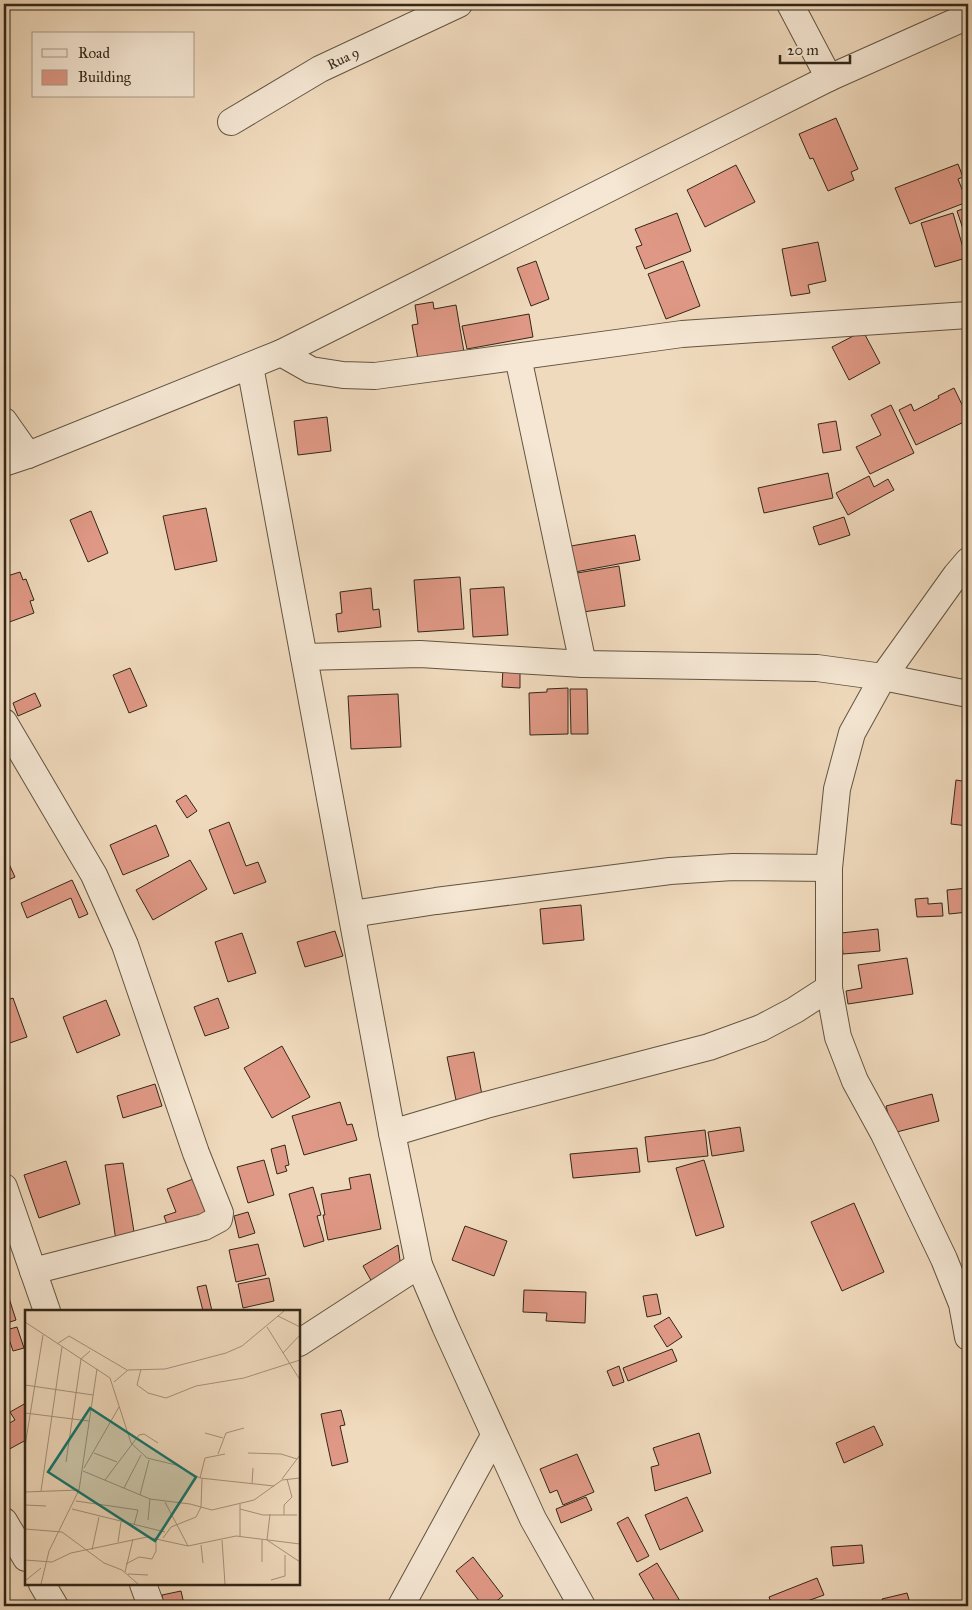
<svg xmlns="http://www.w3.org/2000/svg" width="972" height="1610" font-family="'IM FELL Great Primer',serif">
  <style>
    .building { fill: #df9885; stroke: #332718 }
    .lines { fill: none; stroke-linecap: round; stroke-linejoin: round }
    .street-casing { stroke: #625441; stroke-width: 28 }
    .street { stroke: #f5e7d4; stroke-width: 26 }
    .labels { text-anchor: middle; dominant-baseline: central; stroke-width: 5; stroke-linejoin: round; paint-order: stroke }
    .street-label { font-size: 14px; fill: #332718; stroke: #f5e7d4 }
    .inset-road { fill: none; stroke: #a4927b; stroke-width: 1 }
    .view { fill: #0f766e; fill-opacity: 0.15; stroke: #0f766e; stroke-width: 2.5 }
    .inset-edge { fill: none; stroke: #332718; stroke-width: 2.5 }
  </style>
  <rect width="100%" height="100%" fill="#f0dabd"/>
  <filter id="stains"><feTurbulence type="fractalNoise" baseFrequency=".004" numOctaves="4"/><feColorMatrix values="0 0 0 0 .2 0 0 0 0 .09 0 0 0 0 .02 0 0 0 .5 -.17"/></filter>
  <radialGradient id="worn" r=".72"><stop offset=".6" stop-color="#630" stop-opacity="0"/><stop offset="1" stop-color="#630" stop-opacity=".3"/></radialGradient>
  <g class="building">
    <path d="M836,118L858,169L851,172L854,180L828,191L813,158L810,159L799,134Z"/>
    <path d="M958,164L963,177L958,179L967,202L910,224L895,188Z"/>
    <path d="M736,165L755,202L705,227L687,190Z"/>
    <path d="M968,207V234L965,235L957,211Z"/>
    <path d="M677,213L691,251L645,269L636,247L642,245L635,229Z"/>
    <path d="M953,213L966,258L935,267L921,223Z"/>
    <path d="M818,242L826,281L808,285L810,293L791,296L782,249Z"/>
    <path d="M536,261L549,299L531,306L517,268Z"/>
    <path d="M683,261L700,306L666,319L648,274Z"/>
    <path d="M433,302L434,309L456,305L464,352L418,359L412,325L418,324L415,305Z"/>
    <path d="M529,314L533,337L467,349L462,326Z"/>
    <path d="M863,331L880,363L849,380L832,347Z"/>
    <path d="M954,388L968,417V420L916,445L899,410L911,404L914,411L939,398L938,396Z"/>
    <path d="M891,405L914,453L870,474L856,447L881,435L871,415Z"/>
    <path d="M327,417L331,451L298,455L294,421Z"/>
    <path d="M836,421L841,450L823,453L818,424Z"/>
    <path d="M828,473L833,498L764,513L758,488Z"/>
    <path d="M869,476L874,487L888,479L894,490L848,515L836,493Z"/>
    <path d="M206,508L217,561L175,570L163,516Z"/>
    <path d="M91,511L108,553L88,562L70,520Z"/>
    <path d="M844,517L850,535L819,545L813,527Z"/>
    <path d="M635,535L640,560L575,572L571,546Z"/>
    <path d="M619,566L625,606L583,612L577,573Z"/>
    <path d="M20,572L23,580L26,579L34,600L30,601L34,613L4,624V577Z"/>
    <path d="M460,577L464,629L418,632L414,580Z"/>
    <path d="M504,587L508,635L473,637L470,589Z"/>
    <path d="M371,588L373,610L379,609L381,627L338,632L336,614L342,613L340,592Z"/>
    <path d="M130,668L147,706L129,713L113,675Z"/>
    <path d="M503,668L520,669V688L502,687Z"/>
    <path d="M568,688V734L530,735L529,693L547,692V689Z"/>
    <path d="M570,689H587L588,734H571Z"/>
    <path d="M35,693L41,706L18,716L13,703Z"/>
    <path d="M398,694L401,747L351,749L348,696Z"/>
    <path d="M966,756L968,757V780L964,779Z"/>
    <path d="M956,780L968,782V826L951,824Z"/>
    <path d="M186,795L197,811L187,818L176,801Z"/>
    <path d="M229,822L246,866L258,862L266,882L234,894L209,830Z"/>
    <path d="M156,825L169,856L123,875L110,845Z"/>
    <path d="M4,853L15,877L4,882Z"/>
    <path d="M190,860L207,889L153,920L136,890Z"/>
    <path d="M72,880L88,914L79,918L71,898L27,918L21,903Z"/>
    <path d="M968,888V912L949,914L947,890Z"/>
    <path d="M928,898V904L942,903L943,916L917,917L915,899Z"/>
    <path d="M581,905L584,940L543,944L540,909Z"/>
    <path d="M878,929L880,951L843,954L841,933Z"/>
    <path d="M335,931L343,956L305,967L297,942Z"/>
    <path d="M242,933L256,973L228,982L215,942Z"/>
    <path d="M907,958L913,994L848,1004L846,991L862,988L858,965Z"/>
    <path d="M13,998L27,1037L4,1045V1001Z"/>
    <path d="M218,998L229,1028L205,1036L194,1007Z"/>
    <path d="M106,1000L120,1035L77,1053L63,1017Z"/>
    <path d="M282,1046L310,1097L272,1118L244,1068Z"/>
    <path d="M474,1052L482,1095L456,1100L447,1057Z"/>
    <path d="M155,1084L162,1106L123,1118L117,1096Z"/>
    <path d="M932,1094L939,1121L893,1133L886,1106Z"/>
    <path d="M340,1102L347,1125L352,1124L357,1140L304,1155L292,1116Z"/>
    <path d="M740,1127L744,1151L712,1156L708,1132Z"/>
    <path d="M705,1130L708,1156L648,1162L645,1137Z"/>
    <path d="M285,1145L289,1165L285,1166L287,1171L277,1174L271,1149Z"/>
    <path d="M637,1148L640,1172L573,1178L570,1154Z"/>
    <path d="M264,1160L274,1195L248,1203L237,1167Z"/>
    <path d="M704,1160L724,1227L696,1236L676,1168Z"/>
    <path d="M66,1161L80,1204L39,1218L24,1175Z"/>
    <path d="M123,1163L135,1238L116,1241L105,1165Z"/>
    <path d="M370,1174L381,1229L328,1240L323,1215H325L321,1194L351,1189L349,1178Z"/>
    <path d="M201,1176L214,1212L169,1230L164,1216L176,1212L167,1189Z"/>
    <path d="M313,1187L321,1215L317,1216L324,1241L304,1247L289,1194Z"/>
    <path d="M854,1203L884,1272L842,1291L811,1222Z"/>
    <path d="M248,1212L255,1233L239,1238L234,1216Z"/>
    <path d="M465,1226L507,1241L494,1276L452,1260Z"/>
    <path d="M258,1244L266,1275L236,1282L229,1250Z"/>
    <path d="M398,1245L401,1268L373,1284L363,1266Z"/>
    <path d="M269,1278L274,1301L243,1308L238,1284Z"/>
    <path d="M206,1285L212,1311H203L197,1287Z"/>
    <path d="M524,1290L586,1292L585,1323L546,1321L547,1313L523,1312Z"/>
    <path d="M657,1294L661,1314L647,1317L643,1296Z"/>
    <path d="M8,1295L16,1320L4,1324V1296Z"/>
    <path d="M669,1317L682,1337L667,1347L654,1326Z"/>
    <path d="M17,1327L24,1348L13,1351L6,1330Z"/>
    <path d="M672,1349L677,1361L628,1381L623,1368Z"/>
    <path d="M619,1366L624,1382L613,1386L607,1371Z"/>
    <path d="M26,1403V1440L4,1452V1426L15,1420L10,1412Z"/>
    <path d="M341,1410L345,1425L340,1426L348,1462L332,1466L321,1414Z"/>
    <path d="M874,1426L883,1445L844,1463L836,1443Z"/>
    <path d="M699,1433L711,1473L655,1491L651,1467L659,1465L653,1448Z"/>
    <path d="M577,1454L594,1492L563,1505L557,1490L550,1493L540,1469Z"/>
    <path d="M586,1497L592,1510L561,1523L556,1509Z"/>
    <path d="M687,1497L703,1531L660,1550L645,1515Z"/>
    <path d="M628,1517L649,1556L637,1562L617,1523Z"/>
    <path d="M862,1545L864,1563L833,1566L831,1547Z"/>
    <path d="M473,1557L503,1596L490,1606H483L456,1571Z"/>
    <path d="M657,1563L683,1606H654L657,1605L639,1574Z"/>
    <path d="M817,1578L824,1595L799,1604L800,1606H772L769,1597Z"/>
    <path d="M181,1591L184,1604L164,1606L162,1595Z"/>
    <path d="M907,1593L911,1606H884L882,1599Z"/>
  </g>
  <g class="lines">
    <defs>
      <g id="street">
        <path d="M790,4L829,78"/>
        <path id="s1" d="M231,122L320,69L459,4"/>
        <path d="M281,353L311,370L343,375L375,376L682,334L968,315"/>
        <path d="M518,357L583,664"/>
        <path d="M250,366L392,1133L419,1265L445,1326L533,1519L582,1606"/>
        <path d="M4,421L28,455"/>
        <path d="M4,463L28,455L281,353L829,78L968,16"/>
        <path d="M968,561L956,575L883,677L852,733L837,789L829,868V988L838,1037L855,1081L884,1134L944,1259L962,1304L968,1337"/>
        <path d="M304,657L420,654L583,664L817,668L883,677L968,694"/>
        <path d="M4,722L94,875L125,945L196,1153L220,1213L219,1219L204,1227L33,1271"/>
        <path d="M352,914L436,901L670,871L733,867L829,868"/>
        <path d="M392,1133L486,1105L709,1047L761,1028L795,1010L829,988"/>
        <path d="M4,1187L47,1311"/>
        <path d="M299,1343L419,1265"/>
        <path d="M4,1521L26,1558"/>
        <path d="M42,1584L55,1606"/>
        <path d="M143,1584L151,1606"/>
        <path d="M401,1606L494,1436"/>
      </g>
    </defs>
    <use href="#street" class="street-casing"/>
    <use href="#street" class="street"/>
  </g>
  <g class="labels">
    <g class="street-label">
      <text stroke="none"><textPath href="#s1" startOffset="129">Rua 9</textPath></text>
    </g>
  </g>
  <g transform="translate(25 1310)">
    <rect width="275" height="275" fill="#f0dabd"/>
    <path class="inset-road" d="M253,6L275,17M0,12L85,68L106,133L122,148L151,155L175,168L249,176M242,17L275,70M32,34L44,26L102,60M258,43L275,25M116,59L112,75L123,83L141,88L171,76L219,68L275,50M89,72L103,60L140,59L201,43L217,36L259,1M0,75L68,85M0,103L64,111M180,123L198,128M0,136L18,25M69,143L92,152M223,143L256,144L272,149M193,144L201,123L219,118M41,152L56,49L65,41M59,158L94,97M58,161L125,189L165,194L187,200L229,190L257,170L275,168M175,168L180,148L200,144M257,169L275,145M80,170L114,125L119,124L133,133M227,174L228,158M99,178L116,145M16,181L37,37M0,182L54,180M115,185L124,150M51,191L113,200L109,215M140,192L163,236M0,195L21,196M47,199L140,222M215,199L238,205H272M245,204L242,230L275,252M259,205V195L267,187L262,169M123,210L125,189M0,219L37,222L79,253L97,260L113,274M215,227V194M138,228L146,217L171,207L176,197L177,169M197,230L200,274M237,230V252M93,232L96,212M176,235L178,253M67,240L74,207M0,250L27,252L46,243L122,227L163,236L211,226L275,234M101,254L114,247L127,249L131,241V228M100,262L108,229M103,264L123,265M246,270L260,266V245M0,271L16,258M16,274L24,241L54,180L72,59"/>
    <path class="view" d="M65,98L171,167L130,231L23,162Z"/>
    <rect width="275" height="275" class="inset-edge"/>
  </g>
  <rect width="972" height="1610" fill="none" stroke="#f0dabd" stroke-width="20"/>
  <rect x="5" y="5" width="962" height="1600" fill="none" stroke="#332718" stroke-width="2.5"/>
  <rect x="10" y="10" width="952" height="1590" fill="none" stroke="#332718"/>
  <rect x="32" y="32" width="162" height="65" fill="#f5e7d4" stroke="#a79a89"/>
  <rect x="42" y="49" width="25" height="8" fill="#f5e7d4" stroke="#a79a89"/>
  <text x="78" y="58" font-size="15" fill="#332718">Road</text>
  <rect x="42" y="70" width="25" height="15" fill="#df9885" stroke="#a79a89"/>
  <text x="78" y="82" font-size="15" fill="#332718">Building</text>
  <path d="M780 55v8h70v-8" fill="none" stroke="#332718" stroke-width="2.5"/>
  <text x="787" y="55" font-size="15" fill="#332718" stroke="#f5e7d4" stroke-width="4" paint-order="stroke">20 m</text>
  <rect width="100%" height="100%" filter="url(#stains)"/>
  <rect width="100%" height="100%" fill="url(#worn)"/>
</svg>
